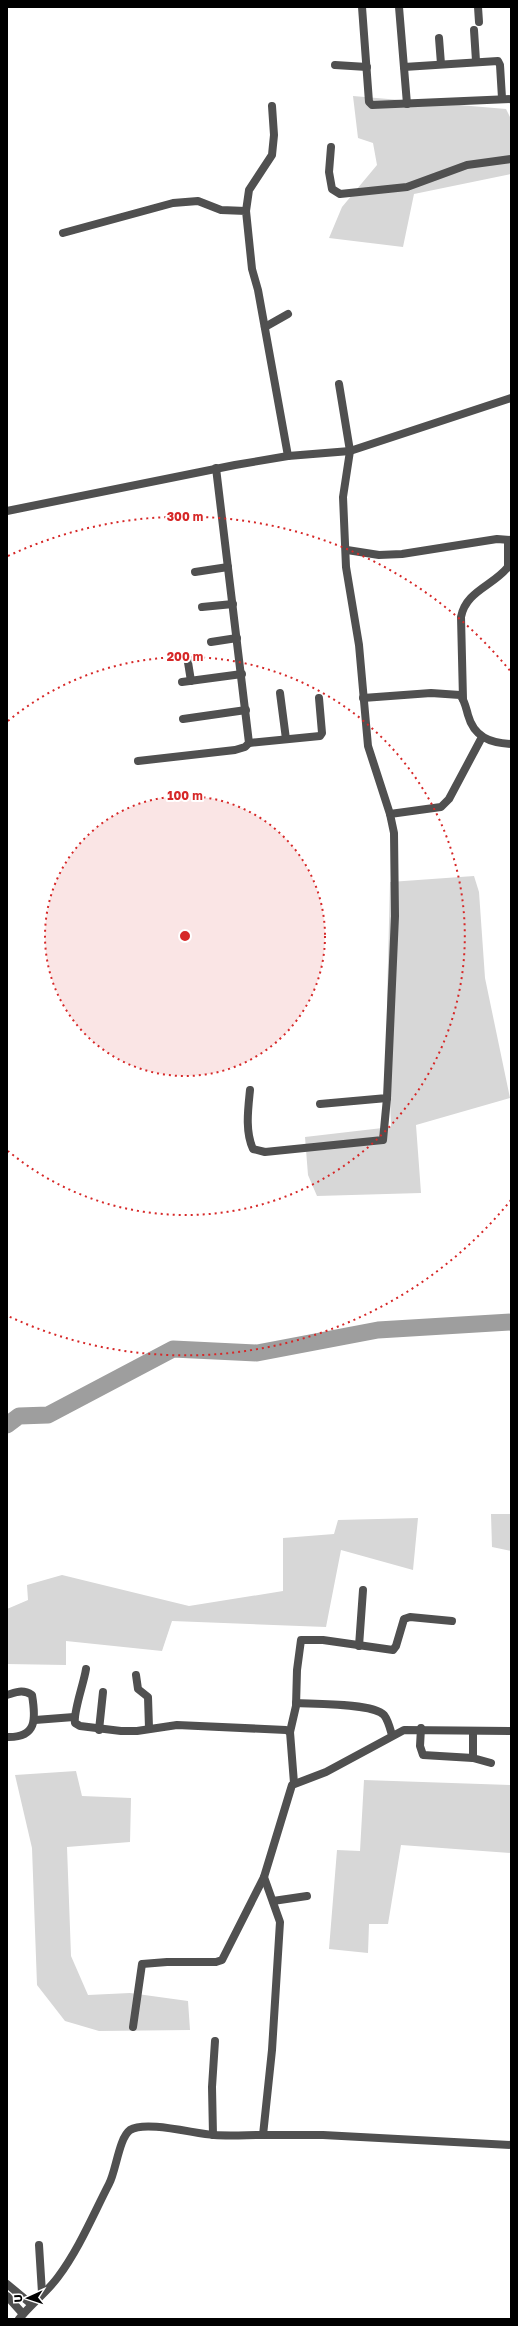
<svg xmlns="http://www.w3.org/2000/svg" width="518" height="2326" font-family="'Golos Text',sans-serif">
  <style>
    .green { fill: #d7d7d7 }
    .lines { fill: none; stroke-linecap: round; stroke-linejoin: round }
    .river { stroke: #9e9e9e; stroke-width: 17 }
    .minor { stroke: #505050; stroke-width: 8 }
    .tertiary { stroke: #505050; stroke-width: 8 }
    .ring { fill: none; stroke: #d62828; stroke-width: 2; stroke-dasharray: 2 4 }
    .centre { fill: #d62828; stroke: #fff; stroke-width: 2 }
    .ring-label { font-size: 12px; text-anchor: middle; font-weight: bold; fill: #d62828; stroke: #fff; stroke-width: 4; stroke-linejoin: round; paint-order: stroke }
  </style>
  <rect width="100%" height="100%" fill="#fff"/>
  <g class="green">
    <path d="M353,96L506,109L511,119V174L414,194L403,247L329,238L342,207L377,165L373,143L358,138Z"/>
    <path d="M474,876L479,892L485,978L510,1098L416,1125L421,1193L317,1196L308,1175L305,1137L391,1127L387,1002L390,882Z"/>
    <path d="M491,1514H511V1551L492,1547Z"/>
    <path d="M418,1518L413,1570L341,1550L326,1627L172,1621L162,1651L66,1641V1665L7,1664V1609L28,1600L27,1585L62,1575L189,1606L283,1591V1538L334,1534L338,1520Z"/>
    <path d="M76,1771L82,1796L131,1798L130,1842L67,1847L71,1956L88,1995L130,1993L188,2001L190,2030L99,2031L65,2021L37,1985L32,1848L15,1775Z"/>
    <path d="M364,1780L511,1785V1853L401,1845L388,1924H369L368,1953L329,1949L337,1850L360,1851Z"/>
  </g>
  <g class="lines">
    <path class="river" d="M7,1425L19,1416L48,1415L173,1349L257,1353L378,1330L511,1322"/>
    <g class="minor">
      <path d="M362,7L369,102L372,105L511,99"/>
      <path d="M399,7L407,104"/>
      <path d="M478,7L479,22"/>
      <path d="M474,30L476,61"/>
      <path d="M439,38L441,64"/>
      <path d="M335,65L367,67"/>
      <path d="M404,67L498,61L500,65L502,98"/>
      <path d="M331,147L329,172L332,189L340,194L407,187L467,165L511,159"/>
      <path d="M246,211L249,190L272,155L274,135L272,106"/>
      <path d="M63,233L173,203L198,201L221,210L246,211L252,269L258,290L288,456"/>
      <path d="M265,327L288,314"/>
      <path d="M347,550L379,555L402,554L497,539L511,540"/>
      <path d="M195,572L228,567"/>
      <path d="M202,607L233,604"/>
      <path d="M211,642L237,638"/>
      <path d="M187,656L191,681"/>
      <path d="M182,682L242,674"/>
      <path d="M280,693L286,739"/>
      <path d="M363,698L431,693L460,695C465,701 466,708 468,715C474,737 490,743 511,744"/>
      <path d="M463,699L461,617C466,591 493,586 508,567V540"/>
      <path d="M183,719L246,710"/>
      <path d="M249,743L320,736L322,733L319,698"/>
      <path d="M138,761L235,750L245,747L249,743L216,468"/>
      <path d="M390,814L441,807L449,799L482,737"/>
      <path d="M250,1090C248,1110 245,1131 253,1149L265,1152L383,1140L387,1098"/>
      <path d="M320,1104L387,1098L395,916L394,833L390,814L368,746L359,645L346,567L343,497L350,451L339,384"/>
      <path d="M359,1646L363,1590"/>
      <path d="M86,1669C84,1683 73,1712 75,1723L80,1726L121,1731H137L177,1725L286,1730L290,1732L294,1783"/>
      <path d="M136,1675L138,1689L148,1697L149,1728"/>
      <path d="M7,1695C17,1692 23,1689 32,1695C36,1719 37,1738 7,1737"/>
      <path d="M296,1703C313,1704 373,1703 384,1715C388,1720 390,1728 392,1735"/>
      <path d="M35,1720L74,1717"/>
      <path d="M421,1728L420,1746L423,1755L473,1758"/>
      <path d="M99,1730L103,1692"/>
      <path d="M473,1731V1758L491,1763"/>
      <path d="M290,1732L296,1706L297,1670L301,1640H323L393,1650L396,1646L404,1619L410,1617L452,1621"/>
      <path d="M273,1901L307,1896"/>
      <path d="M133,2027L142,1964L167,1962H216L222,1960L264,1877"/>
      <path d="M213,2135L212,2087L215,2041"/>
      <path d="M263,2135H323L511,2145"/>
      <path d="M39,2245L42,2293"/>
      <path d="M7,2284L31,2304"/>
      <path d="M7,2296L23,2314"/>
      <path d="M19,2319C31,2304 47,2292 58,2277C79,2249 93,2215 109,2184C116,2171 119,2138 130,2130C146,2120 195,2134 214,2135C230,2136 247,2135 263,2135L272,2050L280,1922L264,1877L292,1785L326,1772L404,1730L511,1731"/>
    </g>
    <path class="tertiary" d="M7,511L235,465L288,456L350,451L511,398"/>
  </g>
  <circle cx="185" cy="936" r="140" fill="#d62828" fill-opacity=".12"/>
  <g class="ring">
    <circle cx="185" cy="936" r="140"/>
    <path d="M8 721A279 279 0 1 1 8 1151"/>
    <path d="M511 1200A419 419 0 0 1 8 1316M8 556A419 419 0 0 1 511 672"/>
  </g>
  <circle cx="185" cy="936" r="6" class="centre"/>
  <g class="ring-label">
    <text x="185" y="521">300 m</text>
    <text x="185" y="661">200 m</text>
    <text x="185" y="800">100 m</text>
  </g>
  <rect width="518" height="2326" fill="none" stroke="#000000" stroke-width="16"/>
  <g transform="translate(28 2298) rotate(267)" stroke="#ffffff" stroke-width="3" paint-order="stroke">
  <path d="M0-3L7 15L0 10L-7 15Z" fill="#000000"/>
  <text y="-6" font-size="11" font-weight="bold" text-anchor="middle" fill="#000000">U</text>
  </g>
</svg>
